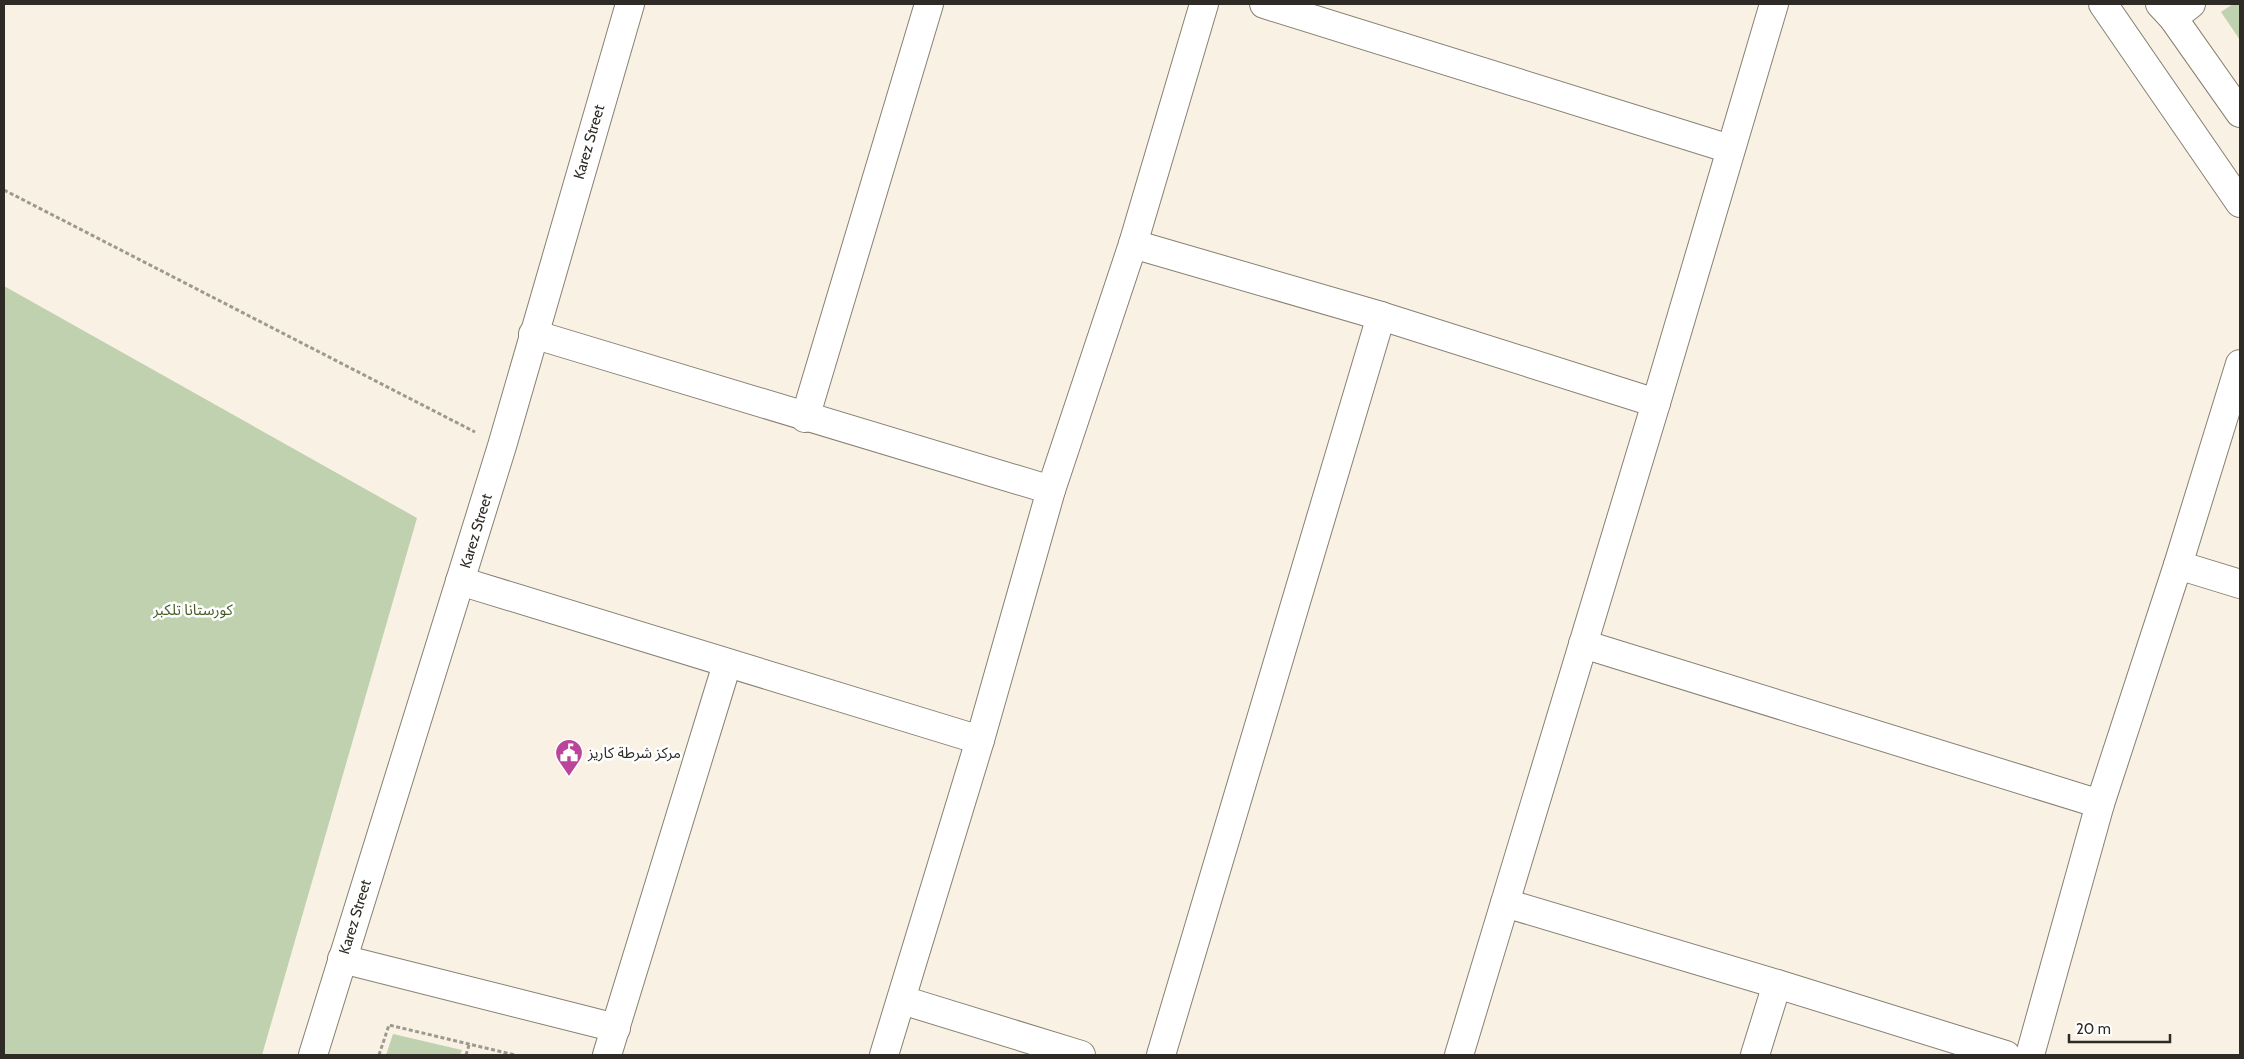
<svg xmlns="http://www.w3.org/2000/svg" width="2244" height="1059" font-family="Cabin,'Noto Sans Arabic',sans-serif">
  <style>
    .green { fill: #c0d1af }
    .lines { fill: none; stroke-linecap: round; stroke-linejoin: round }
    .street-casing { stroke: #878073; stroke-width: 30 }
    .secondary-casing { stroke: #878073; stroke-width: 30 }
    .path { stroke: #9e998f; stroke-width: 3; stroke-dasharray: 4 2.5; stroke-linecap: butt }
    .street { stroke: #fff; stroke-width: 28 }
    .secondary { stroke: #fff; stroke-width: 28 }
    .labels { text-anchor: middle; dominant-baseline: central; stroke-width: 5; stroke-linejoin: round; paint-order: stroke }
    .street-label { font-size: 15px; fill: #2e2b26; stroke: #fff }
    .park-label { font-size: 15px; fill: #455e23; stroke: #fff }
    .poi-label { font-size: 15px; fill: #2e2b26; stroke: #fff; text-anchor: start }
  </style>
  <rect width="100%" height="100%" fill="#f9f2e4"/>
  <g class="green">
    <path d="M2233,4H2240V40L2221,12Z"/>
    <path d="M4,286L417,518L262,1055H4Z"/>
    <path d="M393,1034L462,1050L460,1055H386Z"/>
  </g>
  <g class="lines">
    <defs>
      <g id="street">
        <path d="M1264,4L1730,149"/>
        <path d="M2103,4L2240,203"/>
        <path d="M1133,244L1381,316L1656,403"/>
        <path d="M533,334L1051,490"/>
        <path d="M805,418L929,4"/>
        <path d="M2178,565L2240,584"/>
        <path d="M460,581L980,740"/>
        <path d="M1583,644L2100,804"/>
        <path d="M1505,903L1777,984L2006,1055"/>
        <path d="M342,959L616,1028"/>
        <path d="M902,1000L1081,1055"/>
        <path d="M607,1055L727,664"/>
        <path d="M884,1055L980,740L1051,490L1133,244L1204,4"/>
        <path d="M1161,1055L1381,316"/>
        <path d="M1459,1055L1656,403L1774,4"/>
        <path d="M1755,1055L1777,984"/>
        <path d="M2030,1055L2100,804L2178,565L2240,364"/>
      </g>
      <g id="secondary">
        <path d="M2160,4L2173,18L2240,113"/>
        <path d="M2173,18L2191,4"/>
        <path d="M313,1055L502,446L630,4"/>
      </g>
    </defs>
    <use href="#street" class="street-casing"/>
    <use href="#secondary" class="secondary-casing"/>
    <g class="path">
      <path d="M4,190L475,432"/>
      <path d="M379,1055L389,1025L515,1055"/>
      <path d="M466,1055L469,1045"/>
    </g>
    <use href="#street" class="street"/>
    <use href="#secondary" class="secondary"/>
  </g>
  <defs>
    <symbol id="civic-pin" viewBox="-11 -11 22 30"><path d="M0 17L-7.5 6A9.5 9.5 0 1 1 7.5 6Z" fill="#bb459b" stroke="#fff"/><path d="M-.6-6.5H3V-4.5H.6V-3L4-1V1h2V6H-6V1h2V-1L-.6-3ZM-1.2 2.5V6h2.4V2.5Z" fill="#fff"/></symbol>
  </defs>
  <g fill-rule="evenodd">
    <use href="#civic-pin" x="553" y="737" width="32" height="43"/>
  </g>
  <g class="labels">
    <g class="street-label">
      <text transform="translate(589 142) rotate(-74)">Karez Street</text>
      <text transform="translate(476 531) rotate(-73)">Karez Street</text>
      <text transform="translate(355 917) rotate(-73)">Karez Street</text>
    </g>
    <g class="park-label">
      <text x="193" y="610">كورستانا تلكبر</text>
    </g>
    <g class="poi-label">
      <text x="588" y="753">مركز شرطة كاريز</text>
    </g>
  </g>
  <rect width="2244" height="1059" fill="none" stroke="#2e2b26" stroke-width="10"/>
  <path d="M2069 1034v8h101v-8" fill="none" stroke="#2e2b26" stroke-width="2.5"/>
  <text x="2076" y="1034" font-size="15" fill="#2e2b26" stroke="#ffffff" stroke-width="4" paint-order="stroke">20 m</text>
</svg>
